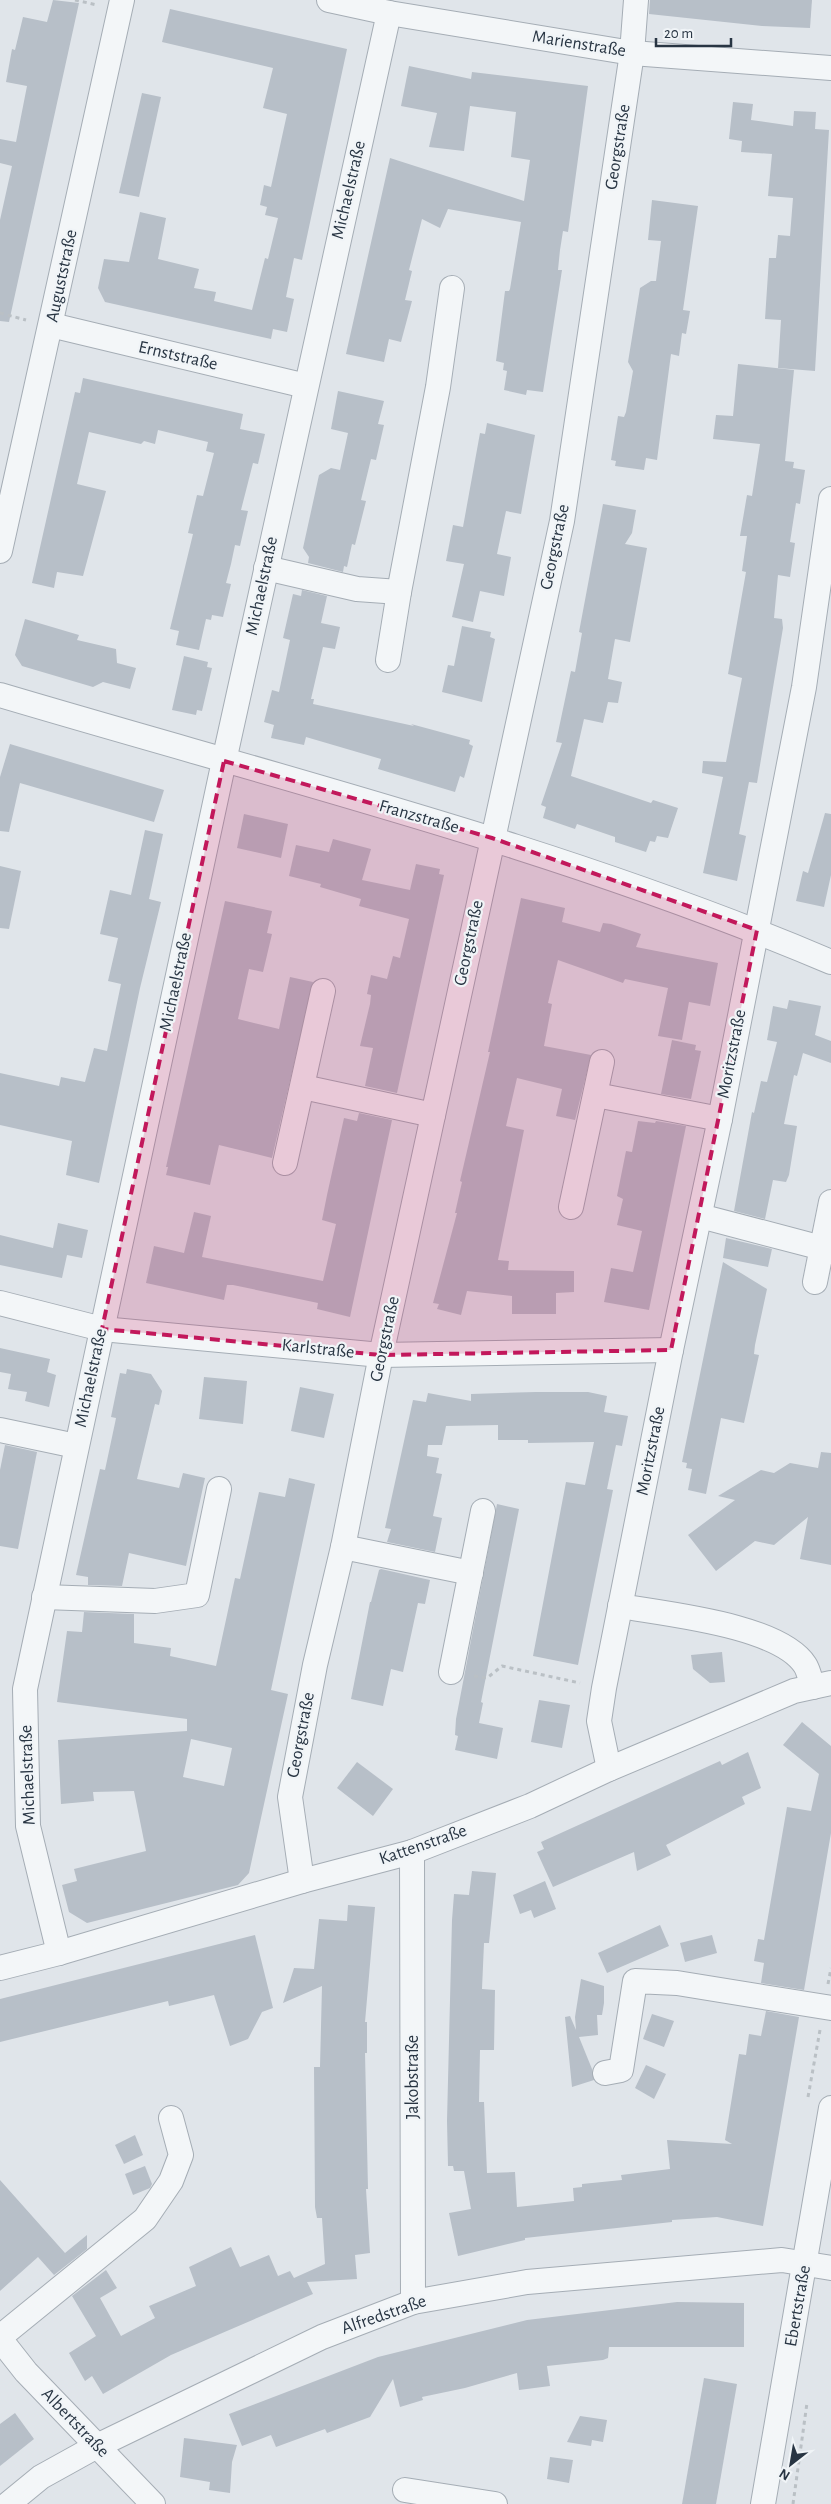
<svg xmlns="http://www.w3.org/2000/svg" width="831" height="2504" font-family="'Alegreya Sans',sans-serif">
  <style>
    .building { fill: #b7bfc8; fill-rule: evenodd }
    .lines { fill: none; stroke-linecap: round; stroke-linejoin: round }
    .minor-casing { stroke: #a5adb5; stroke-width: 26 }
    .path { stroke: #bac0c5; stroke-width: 3; stroke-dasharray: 4 4; stroke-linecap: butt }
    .minor { stroke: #f3f6f8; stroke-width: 24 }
    .marked { fill: #c2185b; fill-opacity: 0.2; stroke: #c2185b; stroke-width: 4; stroke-dasharray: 10 6; stroke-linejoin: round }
    .labels { text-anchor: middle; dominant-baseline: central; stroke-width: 4.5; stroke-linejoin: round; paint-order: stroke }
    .street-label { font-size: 18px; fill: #283543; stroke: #f0f4f7 }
  </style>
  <rect width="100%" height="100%" fill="#e0e5ea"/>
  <g class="building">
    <path d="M53,0L79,3L9,322L0,321V220L12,166L0,163V139L16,142L27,86L6,82L12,49L15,50L23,17L47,22Z"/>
    <path d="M650,0H812L810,28L762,26L649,14Z"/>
    <path d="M170,9L347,49L302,260L294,258L286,297L294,299L287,332L273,329L271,339L105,302L98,288L104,259L129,262L140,212L166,218L158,259L199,269L194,288L216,292L214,301L252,310L265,258L268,259L278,218L265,215L267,207L260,205L264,185L271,187L287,114L263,108L273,68L162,42Z"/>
    <path d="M409,66L471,79L472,72L588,86L568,232L563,231L560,250L558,270H562L543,392L527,390L526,395L504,390L507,371L503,370L504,363L496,361L505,291H509L510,289L521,222L448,209L440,228L422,219L409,270L412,271L405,300L412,301L401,342L389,339L384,362L346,354L390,158L524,201L530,160L511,157L516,112L470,106L464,151L429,147L437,113L401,106Z"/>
    <path d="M142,93L161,97L139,197L119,193Z"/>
    <path d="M733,102L753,104L751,120L793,126L794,111L816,112L815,129L829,130L815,371L778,368L781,320L765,319L769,258H776L778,235L790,236L793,198L768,196L772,154L741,152L742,141L729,139Z"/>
    <path d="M652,200L698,206L683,310L690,311L686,334L682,333L679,356L671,354L657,460L646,458L644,470L615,466L616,461L611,460L618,416L624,417L626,412L633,371L628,362L640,288L651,281H656L661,241L648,240Z"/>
    <path d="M738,364L794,370L785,461L794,462L793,468L805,470L800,504L796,503L790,542L795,543L790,577L778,575L774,618L782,619L783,628L757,783L749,782L739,834L746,836L737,881L703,873L723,777L702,773L703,761L726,762L742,678L728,674L746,572L742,571L747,536H740L747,495L752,496L760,444L713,439L716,415L733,416Z"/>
    <path d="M83,378L243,414L240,429L265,434L258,464L253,463L241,510L248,511L240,546L235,545L231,564L226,583L231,584L223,617L212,615L211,620L206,619L199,650L176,645L179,631L170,629L193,534L188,533L197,495L203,496L214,453L206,451L208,442L158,430L155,444L144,441L141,444L89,432L77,484L106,491L83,576L57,572L54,588L32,583L75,392L80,393Z"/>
    <path d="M338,391L384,401L378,424L384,425L376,460L371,459L361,500L366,501L355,545L352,544L347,567L344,566L343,572L308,563L309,557L303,548L319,475L331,468L340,470L348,433L331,429Z"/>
    <path d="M487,423L535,435L521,514L506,511L497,554L511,557L504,596L480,591L473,622L452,617L464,564L446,561L453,525L463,527L480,433L485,434Z"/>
    <path d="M603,504L636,510L632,533L625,544L647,548L630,642L615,639L608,679L622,682L618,703L608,702L603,723L584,719L571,776L651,803L653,800L678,808L668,838L657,836L655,842L650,841L646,852L615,842V837L577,824L575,829L543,818L546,807L541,805L562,743L556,742L571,671L575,672L582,633L579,632Z"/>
    <path d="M302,590L327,596L321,623L340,627L335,649L323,647L311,699H314L313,704L414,726L411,724L470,740L469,744L473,746L464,778L460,776L455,792L378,769L381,759L306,737L304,745L271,738L274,725L264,722L272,690L279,692L290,640L283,638L293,594L301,596Z"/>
    <path d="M25,619L79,635L77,640L116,649L117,663L136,668L130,689L103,682L93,687L22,666L15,655Z"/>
    <path d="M462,626L491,632L490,637L495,639L482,702L442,692L448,665L454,666Z"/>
    <path d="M184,656L208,662L207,667L212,668L202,711L197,710L196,715L172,710Z"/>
    <path d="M10,744L164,790L154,822L20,783L9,832L0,831V777Z"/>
    <path d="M825,813L831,814V875L824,907L796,901L803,871L808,873Z"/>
    <path d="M244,814L288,824L281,858L237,848Z"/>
    <path d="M145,830L163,834L149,899L161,902L140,988L99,1183L66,1175L72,1141L0,1125V1073L59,1086L61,1077L85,1082L94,1048L107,1051L121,984L108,981L118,938L100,934L110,890L131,895Z"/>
    <path d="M333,839L371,849L362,880L410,890L416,864L440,869L439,874L444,875L397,1093L365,1086L373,1048L360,1046L370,1004L371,995L367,994L371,975L387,979L393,956L400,958L409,919L359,906L361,899L320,887L321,884L289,876L296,845L329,852Z"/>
    <path d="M0,866L21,871L9,929L0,928Z"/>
    <path d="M521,898L565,908L562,922L600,932L603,923L611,924L641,934L636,947L718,963L710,1006L689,1002L682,1040L658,1036L668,988L625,979L623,983L558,960L548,1003L552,1004L544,1046L591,1055L575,1120L556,1116L562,1089L517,1078L506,1126L524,1130L498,1260L509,1261L508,1270L574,1271V1292L556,1293V1314H512V1296L467,1291L461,1315L437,1309L439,1304L433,1303L457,1213H455L462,1182L460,1181L490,1052H488Z"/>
    <path d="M225,901L272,911L267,933L272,934L263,972L249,969L238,1019L279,1029L290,977L313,982L272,1158L219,1145L210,1185L166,1175L168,1167H166Z"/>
    <path d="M789,1000L821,1006L815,1035L831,1041V1063L803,1053L797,1076L794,1075L784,1124L797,1126L789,1175L786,1182L773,1180L765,1219L734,1211L752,1112L754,1113L761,1081L767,1082L777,1042L767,1040L773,1006L787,1009Z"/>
    <path d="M672,1040L696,1045L695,1050L701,1051L691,1099L661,1094Z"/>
    <path d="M359,1113L392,1120L350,1317L317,1309L318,1303L233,1285H227L224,1300L146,1283L154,1246L184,1253L194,1212L211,1216L202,1257L323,1281L336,1224L322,1220L327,1195L344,1118L357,1121Z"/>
    <path d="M638,1121L655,1123L656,1121L686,1126L649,1310L604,1302L611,1268L633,1272L642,1231L617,1225L623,1199L617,1196L626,1151L632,1152Z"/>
    <path d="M58,1223L88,1230L82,1258L67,1255L62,1278L0,1265V1235L53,1248Z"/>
    <path d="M726,1238L772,1249L768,1267L723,1258Z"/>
    <path d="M723,1262L767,1289L755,1345L754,1354L759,1355L744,1423L721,1418L706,1494L688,1490L692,1469L686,1468L687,1463L682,1462Z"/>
    <path d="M0,1348L50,1359L47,1372L56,1375L49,1407L25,1401L27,1392L8,1389L11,1374L0,1372Z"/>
    <path d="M127,1369L151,1374L162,1391L159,1405L155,1404L137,1479L179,1488L183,1473L205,1478L186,1566L129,1553L122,1586L88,1585V1577L76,1575L100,1469L105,1470L115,1423L116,1418L111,1417L120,1373L126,1374Z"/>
    <path d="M204,1377L247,1381L243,1424L199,1419Z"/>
    <path d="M300,1387L334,1394L324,1438L291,1431Z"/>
    <path d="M536,1392H588L607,1396L604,1412L628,1416L622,1446L616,1445L607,1489L613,1490L578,1665L533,1656L566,1482L585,1485L594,1442L528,1443V1440H498V1425L446,1426L442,1445H428L427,1456L439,1458L436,1473L442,1474L433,1516L442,1518L435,1552L387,1542L391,1529L385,1528L413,1400L426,1402L428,1393L471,1401V1394Z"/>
    <path d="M5,1445L37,1452L18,1549L0,1546V1470Z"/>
    <path d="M821,1452L831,1453V1565L800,1559L808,1517L774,1545L755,1541L716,1571L688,1535L735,1500L718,1496L761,1470L774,1473L790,1463L818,1468Z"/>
    <path d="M289,1478L315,1484L271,1690L288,1694L249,1873L238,1885L87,1923L69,1912L62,1885L77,1881L74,1869L146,1851L134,1791L93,1792L94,1801L61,1804L58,1740L187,1731V1719L57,1702L67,1631L82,1632L84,1612L134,1614V1643L171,1648L170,1656L216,1666L235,1578L240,1579L259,1492L285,1497ZM191,1739L232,1748L224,1786L183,1777Z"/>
    <path d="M497,1504L519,1509L481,1702L483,1703L479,1723L503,1728L497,1759L455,1750L458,1736L455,1735L456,1719Z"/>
    <path d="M381,1569L430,1580L425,1604L418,1603L403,1672L391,1669L383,1706L351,1699L370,1602H371L379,1570Z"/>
    <path d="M722,1652L725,1682L710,1683L693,1669L691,1655Z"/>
    <path d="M539,1700L570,1705L562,1748L531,1742Z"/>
    <path d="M802,1722L831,1746V1833L804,1990L761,1983L764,1963L754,1961L758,1939L764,1940L787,1807L811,1811L819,1774L783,1745Z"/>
    <path d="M748,1752L761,1788L742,1797L745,1804L666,1845L671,1855L637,1871L634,1852L553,1887L537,1852L544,1849L541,1842L720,1761L722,1765Z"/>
    <path d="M357,1762L393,1789L373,1816L337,1788Z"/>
    <path d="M472,1871L496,1873L489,1943H484L482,1989L495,1990L494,2050H480L479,2102H484L487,2173L515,2172L517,2207L574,2201L573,2188L582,2187V2184L622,2180L621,2175L670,2169L667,2140L732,2144L725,2140L739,2054L746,2055L749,2034L761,2036L766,2011L799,2017L763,2226L717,2217L672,2220V2222L525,2238V2240L458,2256L449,2213L471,2209L464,2171H454L453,2166H448L447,2121L452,1920L454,1894L469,1895Z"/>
    <path d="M545,1881L556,1909L534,1918L531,1910L520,1914L513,1895Z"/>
    <path d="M348,1905L375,1907L365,2022H367V2053H365L368,2189H366L370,2253L355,2255L357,2279L307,2282L313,2294L171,2355L103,2394L92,2376L85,2381L69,2353L96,2336L72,2296L106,2270L117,2288L100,2298L121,2336L155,2318L149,2306L196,2286L189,2267L231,2247L240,2267L269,2255L278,2276L290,2271L294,2278L325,2264L322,2218H317L315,2207L314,2067H320L322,1986L283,2003L294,1968L314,1969L319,1919L347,1921Z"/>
    <path d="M660,1925L669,1946L607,1973L598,1953Z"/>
    <path d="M255,1935L273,2008L262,2012L248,2039L230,2046L214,1995L169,2006L168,2001L0,2042V1999Z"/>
    <path d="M712,1935L717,1953L685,1962L680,1943Z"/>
    <path d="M581,1979L604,1986V2003L602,2015H597L598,2035L579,2037L592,2069L594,2080L572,2087L565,2017L570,2016L576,2030L575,2017Z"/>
    <path d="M652,2014L674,2021L664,2047L643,2039Z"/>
    <path d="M646,2065L666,2074L654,2099L635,2088Z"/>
    <path d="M135,2135L143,2155L124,2164L115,2145Z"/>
    <path d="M145,2166L152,2184L150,2188L133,2195L125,2174Z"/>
    <path d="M0,2180L65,2253L87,2235V2249L54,2275L38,2257L0,2291Z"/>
    <path d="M677,2302L744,2303V2347H609L608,2358L603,2360L547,2366L550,2386L519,2390L517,2373L465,2388L422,2397L423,2400L400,2407L393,2379L370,2417L327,2433L325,2429L276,2447L271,2435L242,2446L229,2414L378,2357L527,2320Z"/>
    <path d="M704,2378L737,2384L716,2504H682Z"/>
    <path d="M15,2413L34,2439L0,2466V2424Z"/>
    <path d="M580,2416L607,2420L603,2442L592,2440L591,2446L567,2442Z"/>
    <path d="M184,2438L237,2445L232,2462L230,2493L209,2490L210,2482L180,2477Z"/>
    <path d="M550,2457L573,2460L569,2483L547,2479Z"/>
  </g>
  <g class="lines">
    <defs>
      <g id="minor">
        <path d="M329,0L389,13L632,53L831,68"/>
        <path d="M51,325L306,386"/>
        <path d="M0,551L122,0"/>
        <path d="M266,568L357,589L399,592L438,387L452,288"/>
        <path d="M388,660L399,592"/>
        <path d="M0,695C279,778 563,848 831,962"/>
        <path d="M303,1087L433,1115"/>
        <path d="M596,1095L720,1119"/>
        <path d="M285,1163L323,991"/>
        <path d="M571,1207L602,1062"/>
        <path d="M700,1216L822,1248"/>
        <path d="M815,1282L831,1202"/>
        <path d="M0,1303L102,1329L381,1355L671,1350"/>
        <path d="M0,1430L76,1446"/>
        <path d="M343,1547L471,1573"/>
        <path d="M44,1597L155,1601L197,1595L219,1489"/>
        <path d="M620,1606C665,1614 779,1625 805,1665C809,1671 810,1680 813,1687"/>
        <path d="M451,1672L483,1511"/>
        <path d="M609,1769L599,1721L604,1688L671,1350L720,1119L804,687L831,499"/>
        <path d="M412,1852L413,2302"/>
        <path d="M302,1881L290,1797L315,1665L343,1547L381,1355L562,521L632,53L636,0"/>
        <path d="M59,1953L28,1826L25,1689L224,761L389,13"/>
        <path d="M0,1968L59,1953L302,1881L412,1852L530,1806L609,1769L794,1691L831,1683"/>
        <path d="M605,2073L621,2070L635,1981L677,1983L831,2008"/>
        <path d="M0,2337L145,2219L171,2181L181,2155L171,2118"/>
        <path d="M0,2339L26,2372L153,2504"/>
        <path d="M405,2490L495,2504"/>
        <path d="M8,2504L41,2477L97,2446L322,2337L413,2302L527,2282L782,2260L831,2268"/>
        <path d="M763,2504L831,2108"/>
      </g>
    </defs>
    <use href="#minor" class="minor-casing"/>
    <g class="path">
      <path d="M75,0L97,5"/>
      <path d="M0,313L26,320"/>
      <path d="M474,1676L487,1678L502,1666L580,1683"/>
      <path d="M828,1984L831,1968"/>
      <path d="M808,2097L820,2030"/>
      <path d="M793,2504L807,2403"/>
    </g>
    <use href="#minor" class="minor"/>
  </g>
  <path class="marked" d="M224,761L492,838L757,930L671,1350L381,1355L102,1329Z"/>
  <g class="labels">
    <g class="street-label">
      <text transform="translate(579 44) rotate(9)">Marienstraße</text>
      <text transform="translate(618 147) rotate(-81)">Georgstraße</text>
      <text transform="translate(349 190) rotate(-77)">Michaelstraße</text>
      <text transform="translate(62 276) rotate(-78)">Auguststraße</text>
      <text transform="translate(178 356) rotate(13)">Ernststraße</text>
      <text transform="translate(555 547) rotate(-78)">Georgstraße</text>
      <text transform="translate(262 586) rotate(-78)">Michaelstraße</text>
      <text transform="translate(419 817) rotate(16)">Franzstraße</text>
      <text transform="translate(469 943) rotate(-78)">Georgstraße</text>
      <text transform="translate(176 982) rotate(-78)">Michaelstraße</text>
      <text transform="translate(732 1054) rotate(-79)">Moritzstraße</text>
      <text transform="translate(385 1339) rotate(-78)">Georgstraße</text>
      <text transform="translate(318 1349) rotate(6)">Karlstraße</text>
      <text transform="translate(91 1378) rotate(-78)">Michaelstraße</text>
      <text transform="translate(651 1451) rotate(-79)">Moritzstraße</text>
      <text transform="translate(301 1735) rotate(-79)">Georgstraße</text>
      <text transform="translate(28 1775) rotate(-92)">Michaelstraße</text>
      <text transform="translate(423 1845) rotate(-19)">Kattenstraße</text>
      <text transform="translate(413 2077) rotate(-90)">Jakobstraße</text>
      <text transform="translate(798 2306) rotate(-80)">Ebertstraße</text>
      <text transform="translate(384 2315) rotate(-19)">Alfredstraße</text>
      <text transform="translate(75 2423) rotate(46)">Albertstraße</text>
    </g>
  </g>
  <g transform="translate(791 2464) rotate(211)" stroke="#f0f4f7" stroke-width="4" paint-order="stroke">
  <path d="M0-4L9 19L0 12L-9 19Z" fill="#283543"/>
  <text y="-8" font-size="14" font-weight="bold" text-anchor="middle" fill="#283543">N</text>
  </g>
  <path d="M656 38v8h75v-8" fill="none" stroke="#283543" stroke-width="2.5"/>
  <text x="664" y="38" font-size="15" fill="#283543" stroke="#f0f4f7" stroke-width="4" paint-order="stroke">20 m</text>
</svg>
